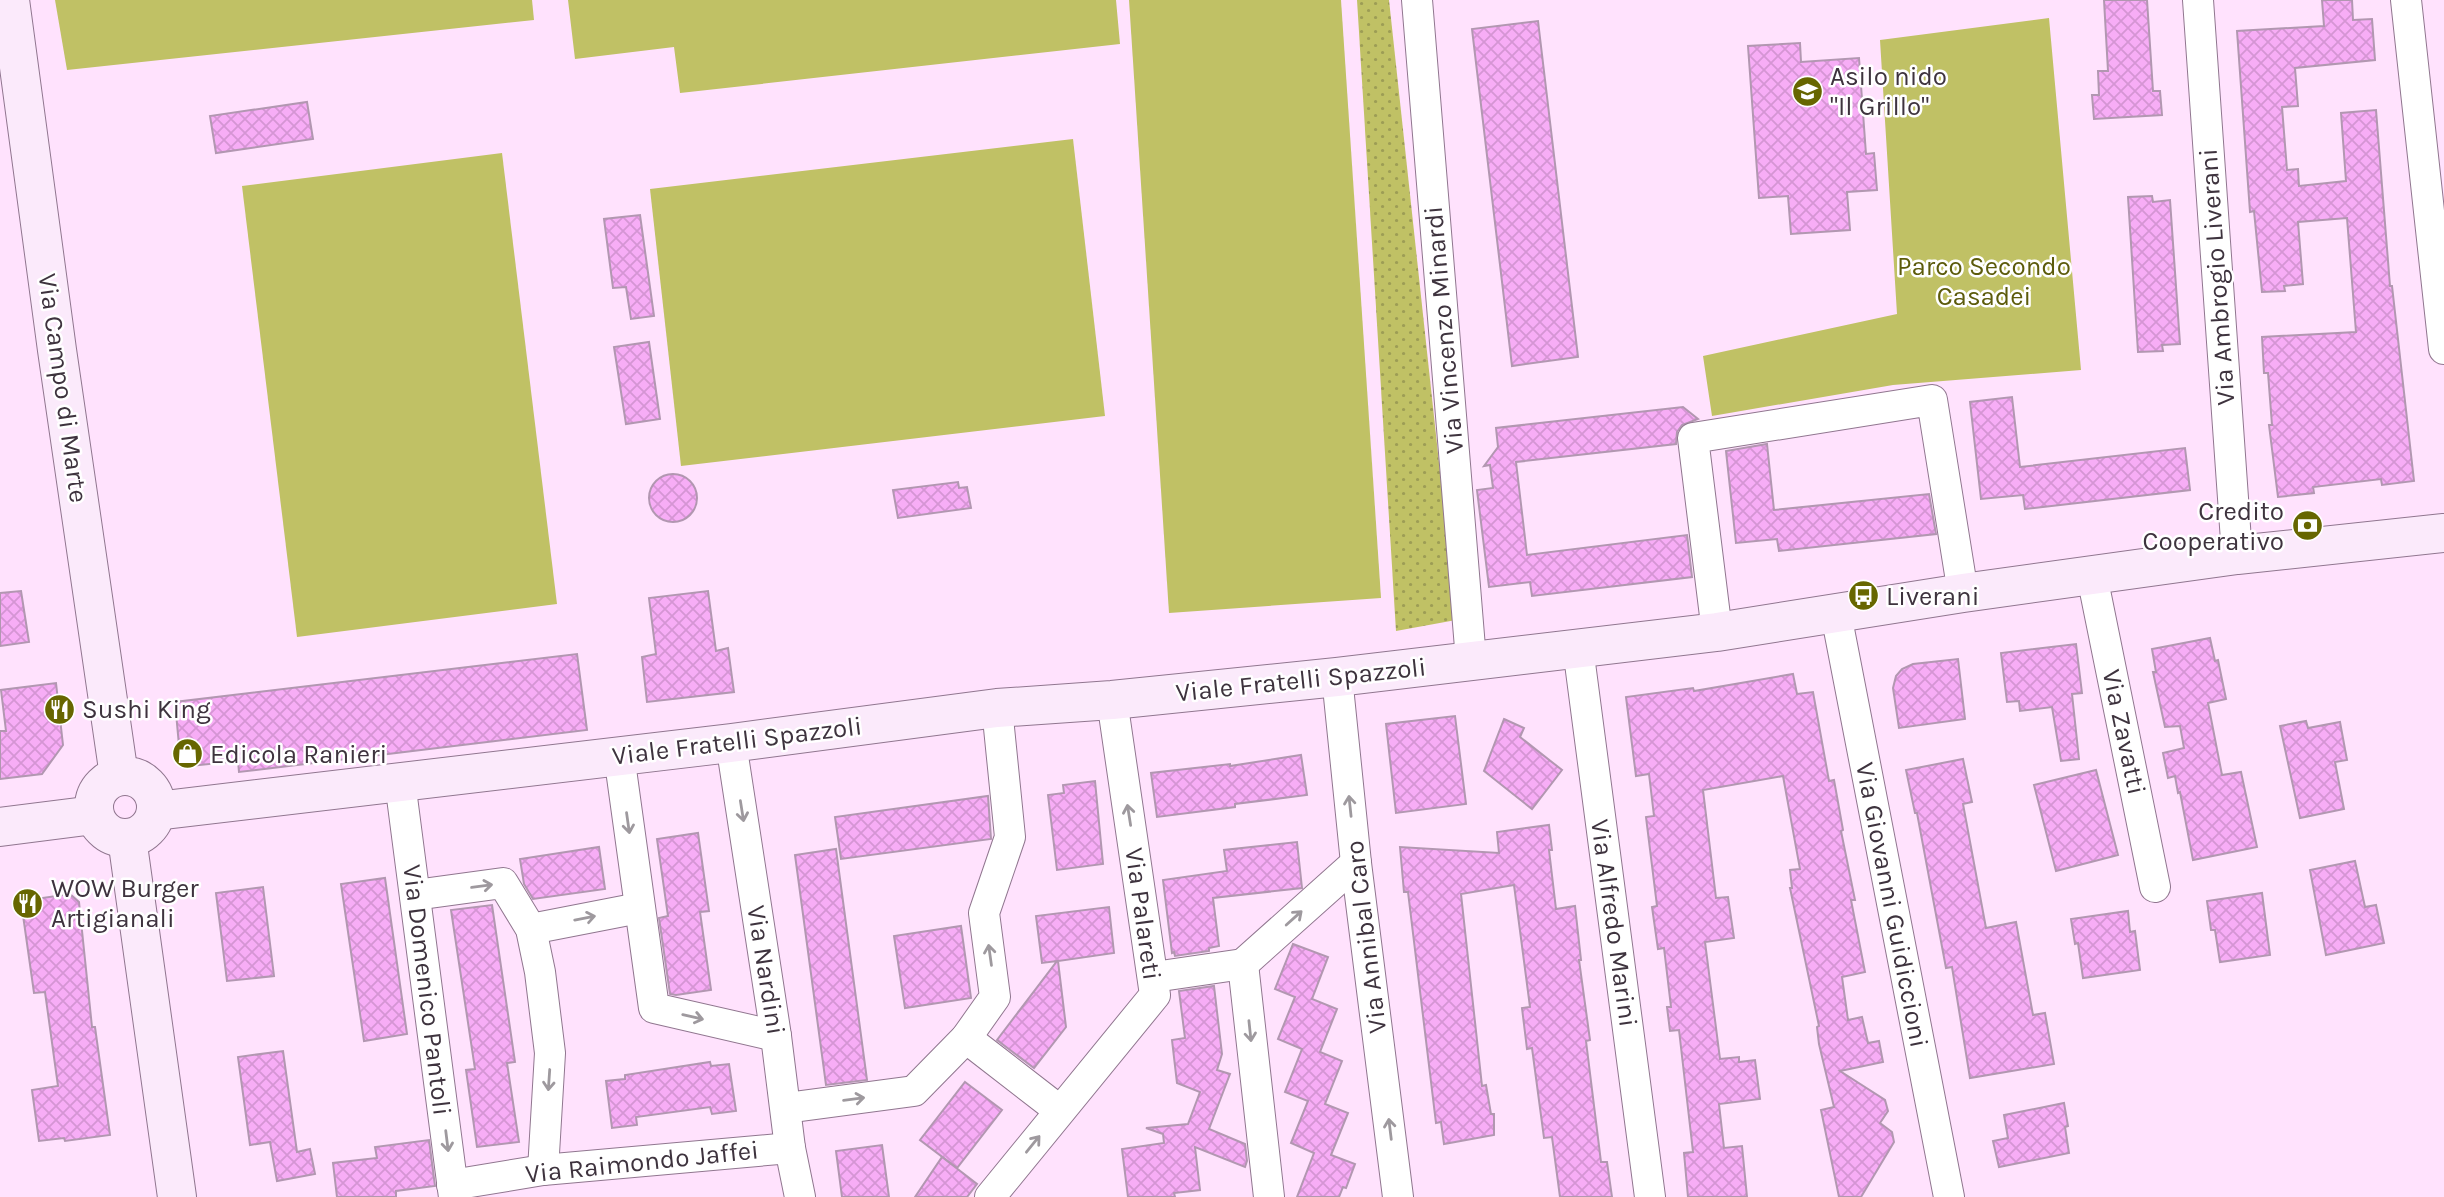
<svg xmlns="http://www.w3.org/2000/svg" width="2444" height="1197" font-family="Karla,sans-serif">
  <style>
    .grass { fill: url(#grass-dots) }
    .green { fill: #c0c165 }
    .building { fill: url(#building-cross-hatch); stroke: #b297b1; stroke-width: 2 }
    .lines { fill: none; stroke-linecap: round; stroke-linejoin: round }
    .street-casing { stroke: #90768f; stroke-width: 32 }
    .secondary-casing { stroke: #90768f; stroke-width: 40 }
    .street { stroke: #fff; stroke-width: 30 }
    .secondary { stroke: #fbeafb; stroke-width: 38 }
    .oneway { stroke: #9e999e }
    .labels { text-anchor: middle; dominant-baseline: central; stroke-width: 5; stroke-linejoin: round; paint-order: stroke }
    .poi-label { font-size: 26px; fill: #3e333e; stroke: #fff; text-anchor: start }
    .park-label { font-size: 26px; fill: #5c5b0b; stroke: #fff }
    .street-label { font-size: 26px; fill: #3e333e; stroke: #fff }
  </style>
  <defs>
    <pattern id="grass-dots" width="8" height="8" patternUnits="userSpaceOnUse" patternTransform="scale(1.75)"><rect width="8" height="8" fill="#c0c165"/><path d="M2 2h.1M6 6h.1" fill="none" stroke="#9d9d55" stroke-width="1.8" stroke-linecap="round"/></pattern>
    <pattern id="building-cross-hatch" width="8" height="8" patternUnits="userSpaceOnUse" patternTransform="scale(1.75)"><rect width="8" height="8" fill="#f7adf6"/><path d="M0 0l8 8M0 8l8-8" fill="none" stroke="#d595d4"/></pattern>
  </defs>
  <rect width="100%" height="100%" fill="#ffe2fd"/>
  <path class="grass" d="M1357,0H1389L1456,620L1396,631Z"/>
  <g class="green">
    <path d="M55,0H532L534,20L67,70Z"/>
    <path d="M568,0H1116L1120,44L680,93L674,47L575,59Z"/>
    <path d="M1129,0H1341L1381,598L1169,613Z"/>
    <path d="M2049,18L2081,370L1893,385L1712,416L1703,356L1897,314L1880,40Z"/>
    <path d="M1073,139L1105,416L681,466L650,189Z"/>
    <path d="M502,153L557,604L297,637L242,186Z"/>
  </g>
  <g class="building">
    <path d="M2104,0H2147L2153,91H2160L2162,115L2094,119L2092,95H2099L2098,71H2108Z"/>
    <path d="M2322,0H2352L2353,20L2372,19L2375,60L2295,68L2298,106L2282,107L2287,170L2298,169L2299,186L2346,181L2341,113L2376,110L2390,286H2392L2414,481L2382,485L2381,479L2313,487L2314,493L2278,497L2269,425H2272L2268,373H2264L2262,337L2356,332L2347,218L2298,222L2303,284L2284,286L2285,291L2262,292L2254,211L2250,212L2237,31L2324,26Z"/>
    <path d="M1538,21L1578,357L1512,366L1472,29Z"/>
    <path d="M1800,43L1801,62L1859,58L1866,154L1874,153L1877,190L1847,192L1850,230L1791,234L1788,196L1759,198L1748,46Z"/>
    <path d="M307,102L313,139L216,153L210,116Z"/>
    <path d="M2152,196L2153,202L2170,200L2180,344L2162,345L2163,351L2138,352L2128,197Z"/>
    <path d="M640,215L654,316L631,319L626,287L613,288L604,219Z"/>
    <path d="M649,342L660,419L626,424L614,347Z"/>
    <path d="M2012,397L2020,467L2185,448L2190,490L2025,509L2023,495L1981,499L1970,402Z"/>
    <path d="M1683,407L1698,419L1682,425L1677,432L1676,444L1516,462L1527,555L1687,535L1692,577L1532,596L1530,582L1489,587L1477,490L1493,488L1490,465L1484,466L1498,447L1496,428Z"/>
    <path d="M1767,444L1774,510L1929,494L1936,534L1779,551L1777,539L1736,543L1726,451Z"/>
    <circle cx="673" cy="498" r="24"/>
    <path d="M958,482L959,488L967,487L971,508L898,518L893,490Z"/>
    <path d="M21,591L29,642L0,646V593Z"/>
    <path d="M708,591L716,651L728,648L734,692L647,702L642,657L656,654L649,598Z"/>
    <path d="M2210,638L2215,661L2218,660L2226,699L2208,703L2222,775L2241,772L2257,847L2193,860L2180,792L2178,793L2175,776L2168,778L2163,753L2184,748L2180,726L2165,727L2153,672H2156L2152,649Z"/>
    <path d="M2076,644L2082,693L2072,694L2079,759L2061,761L2052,707L2020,711L2019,701L2007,702L2001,653Z"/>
    <path d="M577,654L587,730L239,772L238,761L181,767L175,702Z"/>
    <path d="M1958,659L1965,719L1899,728L1893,688L1896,676L1902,669L1913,664Z"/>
    <path d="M1793,674L1797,694L1813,692L1829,781L1834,780L1843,830L1841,831L1855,900H1851L1865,972L1842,977L1848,1020L1862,1017L1868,1043L1879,1041L1883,1062L1840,1071L1885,1100L1888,1111L1880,1123L1892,1132L1894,1142L1861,1197H1839L1821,1110L1834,1107L1819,1044L1817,1027L1819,1026L1790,888H1792L1790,870L1800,869L1783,776L1703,790L1716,898L1728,897L1734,938L1705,942L1720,1059L1739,1057V1062L1755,1060L1760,1099L1719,1104L1724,1148L1742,1146L1747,1197H1688L1684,1153L1693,1152L1679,1030L1670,1031L1667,1007H1671L1664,948L1658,949L1652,907L1657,906L1646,817L1654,816L1649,774L1636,776L1626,697L1693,688L1694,691Z"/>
    <path d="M56,683L63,745L42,774L0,779V731H6L1,690Z"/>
    <path d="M1455,716L1466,804L1396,813L1386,724Z"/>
    <path d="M1504,719L1524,728L1520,737L1562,770L1532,809L1484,771Z"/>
    <path d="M2306,721L2308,728L2340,722L2347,760L2335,762L2344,809L2300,818L2280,726Z"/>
    <path d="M1301,755L1307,795L1235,804V807L1157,817L1151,773L1230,764V766Z"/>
    <path d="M1963,759L1972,802L1963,804L1986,928L2016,922L2033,1015L2045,1013L2054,1064L1970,1078L1952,967L1946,968L1917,813H1915L1906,770Z"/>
    <path d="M2096,770L2118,855L2056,871L2034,785Z"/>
    <path d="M1095,781L1103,864L1057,870L1048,795L1064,793L1063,785Z"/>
    <path d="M988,796L991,839L841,859L835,817Z"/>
    <path d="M1549,825L1552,850H1549L1556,909L1575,906L1581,960H1579L1590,1040L1586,1041L1601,1162H1607L1612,1197H1560L1552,1137L1544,1138L1532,1048L1527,1049L1522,1008L1530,1007L1514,885L1461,894L1482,1086L1486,1085L1491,1114H1494V1135L1444,1144L1441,1122L1436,1123L1408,892H1404L1400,847L1499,853L1497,832Z"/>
    <path d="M698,833L709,911L700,912L711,990L676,995L670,994L659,918L668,916L657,839Z"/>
    <path d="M1297,842L1302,888L1213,898L1219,946L1209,948V951L1175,956L1174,952L1172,953L1163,880L1227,871L1224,850Z"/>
    <path d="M599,847L605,889L533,899L524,884L520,859Z"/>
    <path d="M836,849L867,1080L826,1085L795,855Z"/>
    <path d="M2355,861L2365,907L2376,905L2384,943L2326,955L2310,870Z"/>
    <path d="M385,878L407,1034L364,1041L341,884Z"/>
    <path d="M263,887L274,976L227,981L216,893Z"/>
    <path d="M2262,893L2270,955L2220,962L2215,930H2211L2207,901Z"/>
    <path d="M70,894L79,902L92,1027H95L110,1135L65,1141L64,1138L39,1141L32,1090L58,1086L45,992L34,993L21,901Z"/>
    <path d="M492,905L515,1062L507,1063L519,1142L477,1147L466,1070L475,1069L451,910Z"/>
    <path d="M1109,907L1114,953L1058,961L1066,1027L1034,1068L997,1040L1057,961L1042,963L1036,916Z"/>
    <path d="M2128,911L2130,932L2135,931L2140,970L2083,978L2078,943L2075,944L2071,919Z"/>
    <path d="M961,926L971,998L905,1008L894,936Z"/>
    <path d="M1293,944L1328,957L1312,999L1337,1009L1320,1052L1342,1061L1325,1104L1348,1113L1331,1155L1355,1164L1346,1188L1343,1187L1339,1197H1297L1314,1153L1291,1143L1308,1101L1285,1092L1302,1049L1278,1039L1295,997L1275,989Z"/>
    <path d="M1214,986L1222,1054L1217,1070L1230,1074L1209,1129L1245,1144L1247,1161L1245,1167L1195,1147L1200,1190L1174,1193L1175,1197H1128L1122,1149L1164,1143L1163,1134L1146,1128L1188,1124L1200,1092L1177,1083L1172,1040L1185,1038L1179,991Z"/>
    <path d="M283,1051L297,1152L310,1149L315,1174L277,1181L270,1142L250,1145L238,1057Z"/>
    <path d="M710,1062L711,1066L729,1064L736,1111L712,1114L710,1107L636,1117L637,1125L612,1128L606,1081L625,1079V1075Z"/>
    <path d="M965,1082L1002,1110L957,1168L920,1140Z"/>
    <path d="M2064,1103L2068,1126L2065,1127L2069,1153L1999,1167L1993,1141L2008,1138L2004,1115Z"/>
    <path d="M429,1140L435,1186L396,1191V1197H337L333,1163L377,1158L375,1147Z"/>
    <path d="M882,1145L889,1197H842L836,1151Z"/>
    <path d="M942,1157L977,1184L967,1197H915Z"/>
  </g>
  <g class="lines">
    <defs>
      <g id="street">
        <path d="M1417,0L1471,660"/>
        <path d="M2198,0L2237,555"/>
        <path d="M2406,0L2444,349"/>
        <path d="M2092,576L2155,887"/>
        <path d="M1836,614L1949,1197"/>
        <path d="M1717,632L1693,438L1932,400L1963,593"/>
        <path d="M1578,648L1650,1197"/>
        <path d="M1337,677L1356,863L1398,1197"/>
        <path d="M731,743L776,1036L790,1148L800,1197"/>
        <path d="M619,755L654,1008L776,1036"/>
        <path d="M400,782L454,1197"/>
        <path d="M415,895L503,883L531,929L540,972L550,1053L543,1170"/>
        <path d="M531,929L639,908"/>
        <path d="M1243,964L1269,1197"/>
        <path d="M1243,964L1356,863"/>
        <path d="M1154,977L1243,964"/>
        <path d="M966,1038L1059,1110"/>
        <path d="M786,1108L914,1091L966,1038L995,997L984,913L1010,837L997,708"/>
        <path d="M452,1185L543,1170L790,1148"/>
        <path d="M990,1197L1155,995L1112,700"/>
      </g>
      <g id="secondary">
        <path d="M10,0L57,350L119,776"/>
        <circle cx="125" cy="807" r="31"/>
        <path d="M156,811L731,743L997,708L1112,700L1337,677L1717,632L1963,593L2237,555L2444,533"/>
        <path d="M0,827L94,815"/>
        <path d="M127,838L177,1197"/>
      </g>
    </defs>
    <use href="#street" class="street-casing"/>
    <use href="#secondary" class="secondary-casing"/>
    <use href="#street" class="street"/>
    <use href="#secondary" class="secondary"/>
  </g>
  <defs><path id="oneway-shaft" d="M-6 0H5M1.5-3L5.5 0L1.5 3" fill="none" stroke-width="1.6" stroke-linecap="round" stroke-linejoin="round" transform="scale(1.75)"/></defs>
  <g class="oneway">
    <use href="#oneway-shaft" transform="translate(1350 806) rotate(-96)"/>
    <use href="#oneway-shaft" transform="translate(742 811) rotate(81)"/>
    <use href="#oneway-shaft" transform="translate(1129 815) rotate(-99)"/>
    <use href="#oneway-shaft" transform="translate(628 823) rotate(82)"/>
    <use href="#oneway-shaft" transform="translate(482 886) rotate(-8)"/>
    <use href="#oneway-shaft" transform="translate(585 918) rotate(-11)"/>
    <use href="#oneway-shaft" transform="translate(1294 918) rotate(-42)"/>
    <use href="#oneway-shaft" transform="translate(990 955) rotate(-98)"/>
    <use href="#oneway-shaft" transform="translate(693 1017) rotate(13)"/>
    <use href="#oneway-shaft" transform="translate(1250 1031) rotate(84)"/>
    <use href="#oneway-shaft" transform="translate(549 1080) rotate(94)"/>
    <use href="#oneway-shaft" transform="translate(854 1099) rotate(-7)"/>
    <use href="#oneway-shaft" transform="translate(1390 1129) rotate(-97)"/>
    <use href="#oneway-shaft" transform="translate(447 1141) rotate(83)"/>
    <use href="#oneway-shaft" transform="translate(1033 1144) rotate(-51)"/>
  </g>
  <defs>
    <symbol id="school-disc" viewBox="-11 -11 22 22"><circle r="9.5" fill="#676600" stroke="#fff"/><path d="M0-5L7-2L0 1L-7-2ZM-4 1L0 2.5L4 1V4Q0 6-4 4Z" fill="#fff"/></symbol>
    <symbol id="bank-disc" viewBox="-11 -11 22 22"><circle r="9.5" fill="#676600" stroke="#fff"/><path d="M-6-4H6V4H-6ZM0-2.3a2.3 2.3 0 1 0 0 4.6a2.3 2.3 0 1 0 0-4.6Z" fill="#fff"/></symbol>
    <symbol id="bus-disc" viewBox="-11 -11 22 22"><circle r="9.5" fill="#676600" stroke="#fff"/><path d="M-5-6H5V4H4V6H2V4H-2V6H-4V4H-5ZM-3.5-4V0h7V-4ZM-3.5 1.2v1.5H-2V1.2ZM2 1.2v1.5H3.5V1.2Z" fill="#fff"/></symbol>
    <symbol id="restaurant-disc" viewBox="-11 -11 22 22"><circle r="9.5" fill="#676600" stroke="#fff"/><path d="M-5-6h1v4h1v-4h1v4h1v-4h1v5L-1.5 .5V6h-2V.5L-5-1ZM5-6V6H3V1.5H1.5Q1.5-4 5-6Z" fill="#fff"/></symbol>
    <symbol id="shop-disc" viewBox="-11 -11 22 22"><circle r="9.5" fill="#676600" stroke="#fff"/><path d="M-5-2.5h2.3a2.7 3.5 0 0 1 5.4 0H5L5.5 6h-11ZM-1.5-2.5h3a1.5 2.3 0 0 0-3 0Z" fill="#fff"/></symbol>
  </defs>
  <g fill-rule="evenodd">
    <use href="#school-disc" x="1790" y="74" width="35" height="35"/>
    <use href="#bank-disc" x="2290" y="508" width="35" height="35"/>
    <use href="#bus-disc" x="1846" y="578" width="35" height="35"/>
    <use href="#restaurant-disc" x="42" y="692" width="35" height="35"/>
    <use href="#shop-disc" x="170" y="736" width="35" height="35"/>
    <use href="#restaurant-disc" x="10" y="886" width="35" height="35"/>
  </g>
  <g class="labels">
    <g class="poi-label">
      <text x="1830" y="76">Asilo nido<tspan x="1830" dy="30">"Il Grillo"</tspan></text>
      <text x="2284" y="511" text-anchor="end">Credito<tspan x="2284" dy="30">Cooperativo</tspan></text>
      <text x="1886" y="596">Liverani</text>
      <text x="82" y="709">Sushi King</text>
      <text x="210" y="754">Edicola Ranieri</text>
      <text x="51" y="888">WOW Burger<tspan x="51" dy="30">Artigianali</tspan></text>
    </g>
    <g class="park-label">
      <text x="1984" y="266">Parco Secondo<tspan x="1984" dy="30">Casadei</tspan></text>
    </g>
    <g class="street-label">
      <text transform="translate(2217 277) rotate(-94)">Via Ambrogio Liverani</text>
      <text transform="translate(1444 330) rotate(-95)">Via Vincenzo Minardi</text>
      <text transform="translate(63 388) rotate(82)">Via Campo di Marte</text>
      <text transform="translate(1301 680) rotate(-6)">Viale Fratelli Spazzoli</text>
      <text transform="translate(2124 732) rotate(78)">Via Zavatti</text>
      <text transform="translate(737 741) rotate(-7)">Viale Fratelli Spazzoli</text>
      <text transform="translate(1892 905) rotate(79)">Via Giovanni Guidiccioni</text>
      <text transform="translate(1143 914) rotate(82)">Via Palareti</text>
      <text transform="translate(1614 923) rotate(82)">Via Alfredo Marini</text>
      <text transform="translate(1366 937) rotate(-97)">Via Annibal Caro</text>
      <text transform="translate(766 970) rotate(81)">Via Nardini</text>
      <text transform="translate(427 990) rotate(83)">Via Domenico Pantoli</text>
      <text transform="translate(642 1162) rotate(-6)">Via Raimondo Jaffei</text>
    </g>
  </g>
</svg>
